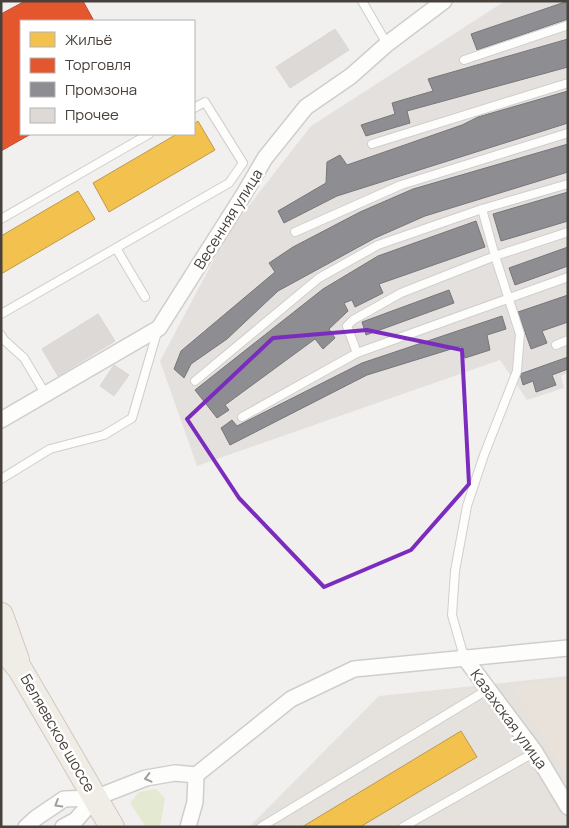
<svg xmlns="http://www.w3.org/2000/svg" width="569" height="828" font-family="Manrope,sans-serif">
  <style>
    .residential { fill: #e5e1dd }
    .industrial { fill: #e4e0de }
    .education { fill: #e8e2db }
    .green { fill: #e4e9d1 }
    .homes { fill: #f2c14e; stroke: #bf9a48 }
    .shops { fill: #e4572e; stroke: #b55032 }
    .industry { fill: #8d8d92; stroke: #787678 }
    .building { fill: #dcd9d7; stroke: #dad7d4 }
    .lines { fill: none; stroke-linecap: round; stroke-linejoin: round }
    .service-casing { stroke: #d0cecc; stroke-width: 10 }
    .minor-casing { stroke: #d0cecc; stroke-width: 18 }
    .primary-casing { stroke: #d2c8be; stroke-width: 26 }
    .service { stroke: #fdfdfc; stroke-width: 8 }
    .minor { stroke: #fdfdfc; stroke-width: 15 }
    .primary { stroke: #f0ece6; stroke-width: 24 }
    .oneway { stroke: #a29e9b }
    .marked { fill: none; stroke: #7b2cbf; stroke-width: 4; stroke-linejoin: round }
    .labels { text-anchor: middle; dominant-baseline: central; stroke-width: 5; stroke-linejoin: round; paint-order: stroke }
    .street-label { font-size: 15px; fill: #48403a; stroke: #fff }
  </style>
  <rect width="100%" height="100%" fill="#f2f0ee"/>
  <path class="residential" d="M568,676V827H249L379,696Z"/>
  <path class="industrial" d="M505,1H568V373L561,376L564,388L527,400L500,360L197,466L160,361L229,231L311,126Z"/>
  <path class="education" d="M568,679V778L511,686Z"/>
  <path class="green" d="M156,789L165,798L160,827H146L130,803L139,792Z"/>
  <g class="homes">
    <path d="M198,121L215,150L109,212L93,183L177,134H194V124Z"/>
    <path d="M78,191L95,219L1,274V236Z"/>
    <path d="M461,731L477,757L360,827H302Z"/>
  </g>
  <path class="shops" d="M25,1H83L94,21H21V134H31L1,151V14Z"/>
  <g class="industry">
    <path d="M568,1V19L477,50L471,34Z"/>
    <path d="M568,39V67L407,111L410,123L366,136L361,125L395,114L392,103L433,91L428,79Z"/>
    <path d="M568,91V123L337,196L284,223L278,211L326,183L327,162L340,155L347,165L462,125L478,117Z"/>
    <path d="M568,144V172L425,216L375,238L278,291L227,339L191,364L184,378L174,369L181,351L275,272L269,263L293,247L360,212L413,189Z"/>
    <path d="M568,192V221L501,241L493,214Z"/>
    <path d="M476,221L485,247L379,284L383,293L355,307L352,300L344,303L348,311L329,329L335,338L323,349L315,339L225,405L229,410L217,418L195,390L323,289L378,256Z"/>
    <path d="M568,247V266L515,285L509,268Z"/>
    <path d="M449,290L454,303L366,335L362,322Z"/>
    <path d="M568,295V322L542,331L547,343L531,349L518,312Z"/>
    <path d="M502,316L506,329L487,335L490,350L465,358L461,346L367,375L230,445L221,428L232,420L237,426L362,363Z"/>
    <path d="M568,357V369L552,375L556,385L536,392L533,381L523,385L520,374Z"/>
  </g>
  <g class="building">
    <path d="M335,29L349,50L290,88L276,67Z"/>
    <path d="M98,314L115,341L58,376L42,349Z"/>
    <path d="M114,365L129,375L114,396L100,386Z"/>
  </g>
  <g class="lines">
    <defs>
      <g id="service">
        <path d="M362,1L387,44"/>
        <path d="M464,60L568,25"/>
        <path d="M372,144L568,83"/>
        <path d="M1,219L149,134"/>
        <path d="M295,232L401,185L568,133"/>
        <path d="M116,248L145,297"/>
        <path d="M1,314L229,183L243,163L205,102L194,108"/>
        <path d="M1,335L4,340L24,358L46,395"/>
        <path d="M556,345L568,340"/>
        <path d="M357,353L347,326L353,320L401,293L495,256L482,209"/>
        <path d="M195,381L319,278L378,245L482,209L568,184"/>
        <path d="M242,417L357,353L568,277"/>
        <path d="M1,479L50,449L104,435L132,418L158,329"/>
        <path d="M464,657L452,615L455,571L467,506L484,455L517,371L520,334L495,256L568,232"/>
        <path d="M261,827L487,690"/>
        <path d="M403,827L535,752"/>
      </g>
      <g id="minor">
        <path d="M1,420L159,328L244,194L265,158L306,107L351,76L387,44L444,1"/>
        <path d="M464,657L535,752L568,807"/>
        <path d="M26,827L36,818L64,799L95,798L146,778L175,773L196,775L291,699L354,669L568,648"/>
        <path d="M63,827L76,820L95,798"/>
        <path d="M188,827L195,802L196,775"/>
      </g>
      <g id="primary">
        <path d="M1,615L17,660"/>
        <path d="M1,646L20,669L112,827"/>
      </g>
    </defs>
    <use href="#service" class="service-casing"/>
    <use href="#minor" class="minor-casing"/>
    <use href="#primary" class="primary-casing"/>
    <use href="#service" class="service"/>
    <use href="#minor" class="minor"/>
    <use href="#primary" class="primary"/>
  </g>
  <defs><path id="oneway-chevron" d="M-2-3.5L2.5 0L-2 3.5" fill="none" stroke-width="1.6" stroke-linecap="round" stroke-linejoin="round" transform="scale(1.25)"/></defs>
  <g class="oneway">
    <use href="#oneway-chevron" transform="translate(148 778) rotate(166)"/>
    <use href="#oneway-chevron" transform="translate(58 804) rotate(149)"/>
  </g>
  <path class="marked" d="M367,330L462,350L469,484L411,550L324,587L239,498L187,419L273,338Z"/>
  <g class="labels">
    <g class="street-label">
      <text transform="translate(228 219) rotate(-58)">Весенняя улица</text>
      <text transform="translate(509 719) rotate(54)">Казахская улица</text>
      <text transform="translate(58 733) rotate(60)">Беляевское шоссе</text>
    </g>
  </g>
  <rect width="569" height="828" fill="none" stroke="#48403a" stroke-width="5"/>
  <rect x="20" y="20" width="175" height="115" fill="#ffffff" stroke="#b6b3b0"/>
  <rect x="30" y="32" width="25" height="15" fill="#f2c14e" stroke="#b6b3b0"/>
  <text x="65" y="45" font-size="15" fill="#48403a">Жильё</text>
  <rect x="30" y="58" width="25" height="15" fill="#e4572e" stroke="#b6b3b0"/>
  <text x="65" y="70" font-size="15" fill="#48403a">Торговля</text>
  <rect x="30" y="82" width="25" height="15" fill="#8d8d92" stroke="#b6b3b0"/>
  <text x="65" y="95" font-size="15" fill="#48403a">Промзона</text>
  <rect x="30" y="108" width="25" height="15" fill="#dcd9d7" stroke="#b6b3b0"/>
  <text x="65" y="120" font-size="15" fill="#48403a">Прочее</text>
</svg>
